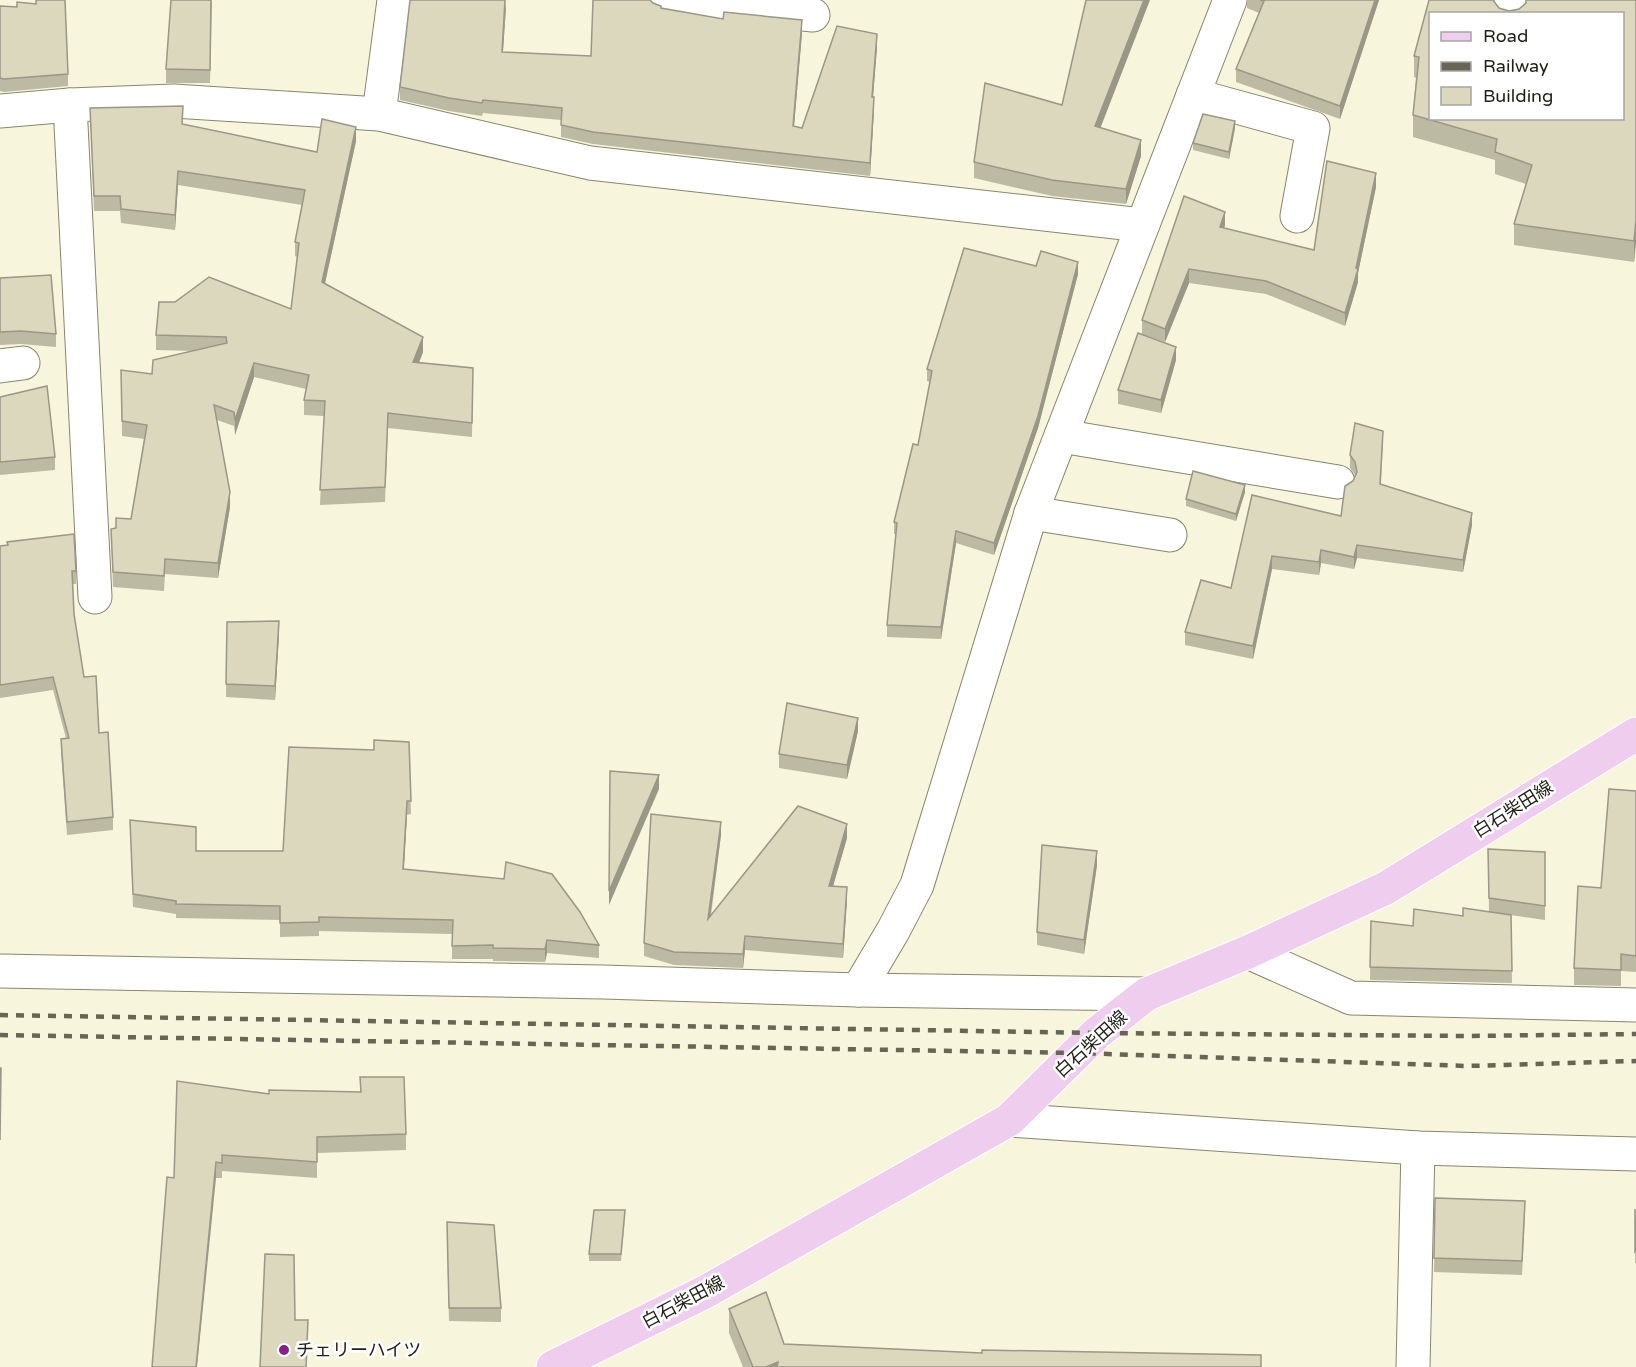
<svg xmlns="http://www.w3.org/2000/svg" width="1636" height="1367" font-family="'Varela Round','Noto Sans JP',sans-serif">
  <style>
    .lines { fill: none; stroke-linecap: round; stroke-linejoin: round }
    .street-casing { stroke: #88866e; stroke-width: 35 }
    .primary-casing { stroke: #fff; stroke-width: 35 }
    .street { stroke: #fff; stroke-width: 33 }
    .primary { stroke: #eecdee; stroke-width: 33 }
    .rail { stroke: #666556; stroke-width: 4.5; stroke-dasharray: 8 8; stroke-linecap: butt }
    .wall { fill: #bcbaa3 }
    .shaded-wall { fill: #999785 }
    .building { fill: #dbd8be; stroke: #999785; stroke-width: 1.5; fill-rule: evenodd }
    .poi-dot { fill: #862189; stroke: #fff; stroke-width: 2 }
    .labels { text-anchor: middle; dominant-baseline: central; stroke-width: 5; stroke-linejoin: round; paint-order: stroke }
    .street-label { font-size: 18px; fill: #201f16; stroke: #fff }
    .poi-label { font-size: 18px; fill: #201f16; stroke: #fff; text-anchor: start }
  </style>
  <rect width="100%" height="100%" fill="#f7f5db"/>
  <g class="lines">
    <defs>
      <g id="street">
        <path d="M663,0L813,15"/>
        <path d="M1510,14L1511,0"/>
        <path d="M1193,95L1313,128L1297,216"/>
        <path d="M0,111L70,105"/>
        <path d="M379,114L394,0"/>
        <path d="M0,366L23,363"/>
        <path d="M1061,436L1338,482"/>
        <path d="M1031,513L1170,535"/>
        <path d="M95,597L70,105L174,101L379,114L590,163L1142,225"/>
        <path d="M1248,952L1351,998L1636,1005"/>
        <path d="M0,971L603,982L858,990L1147,994"/>
        <path d="M858,990L893,931L917,885L1031,513L1230,0"/>
        <path d="M1009,1120L1418,1148L1636,1154"/>
        <path d="M1413,1367L1418,1148"/>
      </g>
      <path id="primary" d="M553,1367L705,1292L1009,1120L1097,1033L1147,994L1248,952L1386,888L1636,734"/>
    </defs>
    <use href="#street" class="street-casing"/>
    <use href="#primary" class="primary-casing"/>
    <use href="#street" class="street"/>
    <use href="#primary" class="primary"/>
    <g class="rail">
      <path d="M0,1015L1097,1033L1467,1036L1636,1034"/>
      <path d="M0,1035L1078,1053L1467,1066L1636,1061"/>
    </g>
  </g>
  <g class="wall">
    <path d="M212,0L210,83H166V69Z"/>
    <path d="M1247,0H1379L1340,119L1236,82V69L1259,13L1247,8Z"/>
    <path d="M1429,0H1493L1499,8L1509,11L1636,0V242L1634,262L1514,245V224L1526,184L1495,174V160L1413,137V115L1416,78L1414,77V56Z"/>
    <path d="M653,3L661,8L802,33L794,126L802,128L877,47L873,97L874,110L870,176L593,144L561,137V120L483,113L482,116L449,111L400,100V87L506,7L503,52L591,56Z"/>
    <path d="M36,4L68,74V86L4,92L0,91V6L17,7Z"/>
    <path d="M90,108L183,124L317,152L356,141L325,283L423,352L419,363L473,368L472,437L388,428L385,502L320,505L324,416L304,415V400L306,389L254,377L235,435L234,426L217,420L230,507L218,578L165,574L164,591L113,587L111,529L116,528L131,519L144,439L122,436L121,370L152,374L194,351L156,350V335L291,309L297,257L295,256V242L302,205L178,185L175,230L121,223L120,211H94Z"/>
    <path d="M1101,128L1141,156L1126,204L1052,196L974,178V162Z"/>
    <path d="M1235,128L1229,159L1193,150V143Z"/>
    <path d="M1376,187L1358,273V282L1345,326L1266,294L1189,283L1165,342L1142,334V320L1225,225L1224,228L1314,250Z"/>
    <path d="M1036,266L1078,274L1038,428L994,555L956,543L941,639L887,637V625L896,534H894V522L918,445L930,382L927,381V369Z"/>
    <path d="M0,278L56,334V347L21,344L0,345Z"/>
    <path d="M1176,360L1161,413L1118,404V390Z"/>
    <path d="M0,397L55,457V470L0,475Z"/>
    <path d="M1383,443L1381,484L1472,525L1463,572L1357,558L1354,569L1321,563L1319,575L1272,569L1253,659L1185,645V632L1231,588L1252,495L1341,516L1355,475L1350,468V455Z"/>
    <path d="M1245,492L1236,521L1186,506V499Z"/>
    <path d="M7,542L76,571V584H73L74,614L84,677L99,733L113,817V830L67,835L61,752V739L66,738L53,690L0,698V546L7,545Z"/>
    <path d="M227,622L279,635L275,700L226,697Z"/>
    <path d="M858,731L847,779L779,768V754Z"/>
    <path d="M409,742L411,814L407,815L404,869L599,945V958L547,953L545,962L493,961V959H452V934L319,931V936L280,937V920L176,918V914L133,907L130,820L196,851H283L374,750Z"/>
    <path d="M1636,791V972L1621,971V986L1574,985V968L1601,888Z"/>
    <path d="M721,835L711,916L847,838L833,886L847,900L843,958L745,950L743,968L674,965L644,956V943Z"/>
    <path d="M1488,849L1545,852V920L1496,913L1511,915L1512,983L1370,980L1371,921L1413,926L1463,916V908L1489,912Z"/>
    <path d="M1097,865L1084,954L1037,945V932Z"/>
    <path d="M360,1077L406,1134V1150L317,1153V1178L222,1171V1178H174L269,1094L360,1092Z"/>
    <path d="M1435,1198L1525,1215L1522,1275L1434,1272Z"/>
    <path d="M1635,1209L1636,1263H1635Z"/>
    <path d="M625,1217L621,1261H589V1254Z"/>
    <path d="M447,1235L501,1308V1322L449,1321Z"/>
    <path d="M729,1309L784,1344L1261,1367H743L729,1333Z"/>
  </g>
  <g class="shaded-wall">
    <path d="M506,0V7L502,65V52Z"/>
    <path d="M1144,0H1150L1095,142V126Z"/>
    <path d="M1375,0H1379L1340,119V106Z"/>
    <path d="M802,20V33L793,138V126Z"/>
    <path d="M877,34V47L872,110V97Z"/>
    <path d="M874,97V110L870,176V163Z"/>
    <path d="M1235,121V128L1229,159V152Z"/>
    <path d="M356,127V141L322,297V282Z"/>
    <path d="M1141,140V156L1126,204V189Z"/>
    <path d="M178,171V185L175,230V215Z"/>
    <path d="M1376,173V187L1358,273V282L1345,326V313L1356,268Z"/>
    <path d="M1225,212V225L1220,241V227Z"/>
    <path d="M1636,220V242L1634,262V241Z"/>
    <path d="M1078,262V274L1038,428L994,555V543Z"/>
    <path d="M1189,269V283L1165,342V329Z"/>
    <path d="M423,337V352L413,377V362Z"/>
    <path d="M1176,347V360L1161,413V400Z"/>
    <path d="M254,363V377L235,435V420Z"/>
    <path d="M1245,485V492L1236,521V514Z"/>
    <path d="M230,492V507L218,578V563Z"/>
    <path d="M1472,513V525L1463,572V560Z"/>
    <path d="M956,531V543L941,639V627Z"/>
    <path d="M1357,545V558L1354,569V557Z"/>
    <path d="M1321,550V563L1319,575V562Z"/>
    <path d="M1272,556V569L1253,659V646Z"/>
    <path d="M279,621V635L275,700V686Z"/>
    <path d="M858,718V731L847,779V765Z"/>
    <path d="M659,775V789L609,905V891Z"/>
    <path d="M407,801V815L403,883V869Z"/>
    <path d="M721,822V835L708,932V919Z"/>
    <path d="M847,824V838L829,900V886Z"/>
    <path d="M1097,851V865L1084,954V940Z"/>
    <path d="M847,887V900L843,958V944Z"/>
    <path d="M745,936V950L743,968V954Z"/>
    <path d="M547,940V953L545,962V949Z"/>
    <path d="M216,1162V1178L197,1367H196Z"/>
    <path d="M778,1362V1367H766Z"/>
  </g>
  <g class="building">
    <path d="M36,0H65L68,74L4,79L0,78V6L17,7V2L36,4Z"/>
    <path d="M171,0H211L210,70L166,69Z"/>
    <path d="M410,0H505L502,52L591,56L593,0H650L653,3L661,6V8L723,19L724,12L802,20L793,126L802,128L837,26L877,34L872,97H874L870,163L593,132L561,125L562,108L483,100L482,103L449,98L400,87Z"/>
    <path d="M1086,0H1144L1095,126L1141,140L1126,189L1052,180L974,162L985,83L1062,105Z"/>
    <path d="M1260,0H1375L1340,106L1236,69L1264,1Z"/>
    <path d="M1429,0H1493L1499,8L1509,11L1519,9L1526,3V0H1636V220L1634,241L1514,224L1532,165L1495,152L1497,139L1413,115L1419,57L1414,56ZM1431,14H1623V118H1431Z"/>
    <path d="M183,106L182,124L317,152L322,119L356,127L322,282L423,337L413,362L473,368L472,423L388,413L385,487L320,490L325,401L304,400L309,375L254,363L235,420L234,412L214,405L230,492L218,563L165,559L164,576L113,572L111,529L116,528V518L131,519L147,425L122,421L121,370L152,374L153,360L227,343L226,337L156,335L159,302H175L209,277L291,309L299,243L295,242L305,190L178,171L175,215L121,209L120,196H94L90,108Z"/>
    <path d="M1203,114L1235,121L1229,152L1193,143Z"/>
    <path d="M1327,161L1376,173L1356,268L1358,269L1345,313L1266,281L1189,269L1165,329L1142,320L1184,196L1225,212L1220,227L1314,250Z"/>
    <path d="M964,248L1036,266L1041,251L1078,262L1038,416L994,543L956,531L941,627L887,625L897,523L894,522L913,444L918,445L932,371L927,369Z"/>
    <path d="M51,275L56,334L21,331L0,332V278Z"/>
    <path d="M1138,333L1176,347L1161,400L1118,390Z"/>
    <path d="M47,386L55,457L0,462V397Z"/>
    <path d="M1355,423L1383,431L1380,484L1472,513L1463,560L1357,545L1354,557L1321,550L1319,562L1272,556L1253,646L1185,632L1201,580L1231,588L1252,495L1341,516L1345,486L1353,481L1357,472L1355,462L1350,455Z"/>
    <path d="M1193,471L1245,485L1236,514L1186,499Z"/>
    <path d="M74,534L76,571H72L74,614L84,677L96,676L99,733L108,732L113,817L67,822L61,739L69,738L53,677L0,685V546L8,545L7,542Z"/>
    <path d="M279,621L275,686L226,684L227,622Z"/>
    <path d="M787,703L858,718L847,765L779,754Z"/>
    <path d="M374,740L409,742L411,801H407L403,869L504,879L506,862L552,874L580,912L599,945L547,940L545,949L493,948V945L452,946L453,920L319,917V922L280,923V906L176,904V901L133,894L130,820L196,827V851H283L289,747L374,750Z"/>
    <path d="M610,771L659,775L609,891Z"/>
    <path d="M1609,789L1636,791V956L1621,954V970L1574,968L1578,886L1601,888Z"/>
    <path d="M798,806L847,824L829,886L847,887L843,944L745,936L743,954L674,952L644,943L651,814L721,822L708,919Z"/>
    <path d="M1042,845L1097,851L1084,940L1037,932Z"/>
    <path d="M1488,849L1545,852V906L1489,898Z"/>
    <path d="M1463,908L1511,915L1512,971L1370,967L1371,921L1413,926L1414,909L1463,916Z"/>
    <path d="M0,1068H1L0,1140Z"/>
    <path d="M360,1077H404L406,1134L317,1137V1162L222,1155V1163L216,1162L196,1367H152L167,1177L174,1178L177,1081L269,1094V1090L361,1092Z"/>
    <path d="M1435,1198L1525,1201L1522,1261L1434,1258Z"/>
    <path d="M1635,1209L1636,1251L1635,1252Z"/>
    <path d="M594,1210H625L621,1254H589Z"/>
    <path d="M447,1222L494,1225L501,1308H449Z"/>
    <path d="M265,1254L294,1255L295,1320H308L306,1367H260Z"/>
    <path d="M766,1292L784,1344L982,1353V1350L1261,1355V1367H777L778,1362L766,1367H753L729,1309Z"/>
  </g>
  <circle class="poi-dot" cx="284" cy="1350" r="6"/>
  <g class="labels">
    <g class="street-label">
      <text transform="translate(1513 809) rotate(-32)">白石柴田線</text>
      <text transform="translate(1091 1044) rotate(-42)">白石柴田線</text>
      <text transform="translate(683 1302) rotate(-28)">白石柴田線</text>
    </g>
    <g class="poi-label">
      <text x="296" y="1350">チェリーハイツ</text>
    </g>
  </g>
  <rect x="1429" y="12" width="195" height="108" fill="#ffffff" stroke="#a6a5a2" stroke-width="1.5"/>
  <rect x="1441" y="32" width="30" height="9" fill="#eecdee" stroke="#a6a5a2" stroke-width="1.5"/>
  <text x="1483" y="42" font-size="18" fill="#201f16">Road</text>
  <rect x="1441" y="62" width="30" height="9" fill="#666556" stroke="#a6a5a2" stroke-width="1.5"/>
  <text x="1483" y="72" font-size="18" fill="#201f16">Railway</text>
  <rect x="1441" y="87" width="30" height="18" fill="#dbd8be" stroke="#a6a5a2" stroke-width="1.5"/>
  <text x="1483" y="102" font-size="18" fill="#201f16">Building</text>
</svg>
